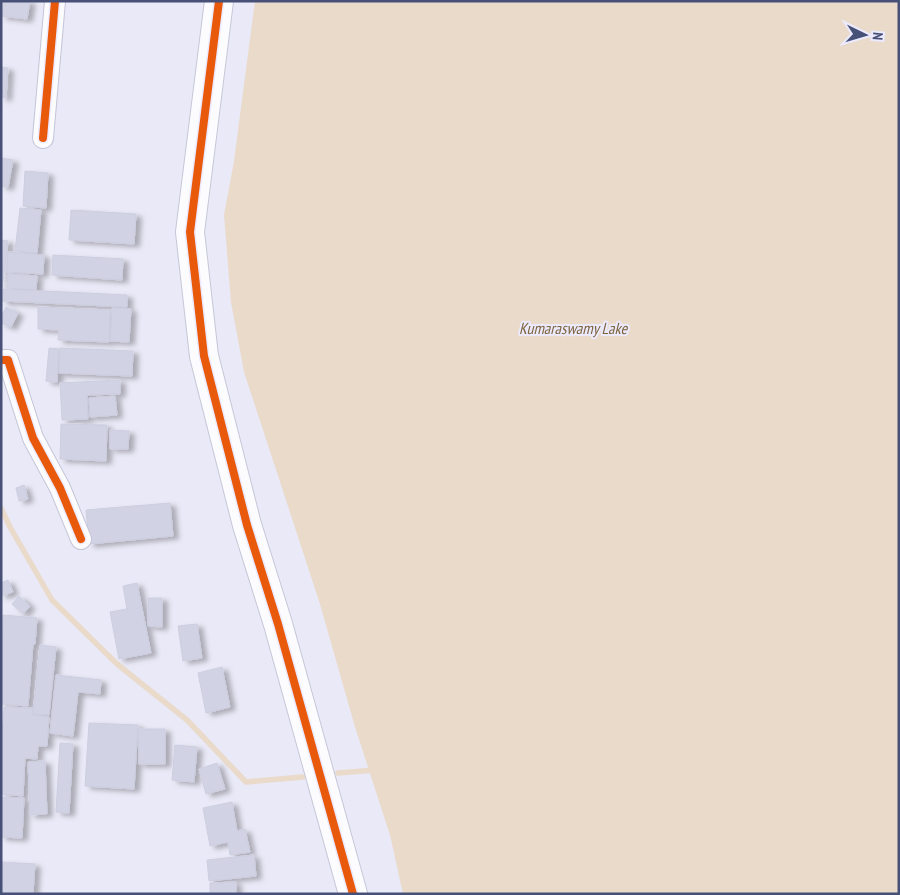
<svg xmlns="http://www.w3.org/2000/svg" width="900" height="895" font-family="'PT Sans Narrow',sans-serif">
  <style>
    .water { fill: #e9daca }
    .lines { fill: none; stroke-linecap: round; stroke-linejoin: round }
    .stream { stroke: #e9daca; stroke-width: 5.5 }
    .building { fill: #d1d3e4; stroke: #cccee0; filter: url(#shadow) }
    .street-casing { stroke: #c4c5d7; stroke-width: 22 }
    .secondary-casing { stroke: #c5c7d8; stroke-width: 30 }
    .street { stroke: #fcfcfe; stroke-width: 20 }
    .secondary { stroke: #fcfcfe; stroke-width: 28 }
    .cycleway-casing { stroke: #eceaff; stroke-width: 11 }
    .cycleway { stroke: #e8590c; stroke-width: 8 }
    .labels { text-anchor: middle; dominant-baseline: central; stroke-width: 4; stroke-linejoin: round; paint-order: stroke }
    .water-label { font-size: 16px; font-style: italic; fill: #7d643a; stroke: #eceaff }
  </style>
  <defs>
    <filter id="shadow"><feDropShadow dx="5.5" dy="3" stdDeviation="2.5" flood-color="#0004"/></filter>
  </defs>
  <rect width="100%" height="100%" fill="#eae9f7"/>
  <path class="water" d="M255,1H899V894H403L390,835L355,727L320,604L244,372L231,302L224,215L234,161Z"/>
  <g class="lines">
    <g class="stream">
      <path d="M1,508L10,527L52,600L117,664L187,720L246,782L303,777"/>
      <path d="M338,773L376,770"/>
    </g>
  </g>
  <g class="building">
    <path d="M1,1H30L27,19L1,16Z"/>
    <path d="M1,67L8,68L6,98L1,97Z"/>
    <path d="M1,158L13,160L8,187L1,186Z"/>
    <path d="M25,171L48,173L46,208L23,206Z"/>
    <path d="M20,208L41,210L37,253L15,251Z"/>
    <path d="M71,210L136,214L134,244L69,240Z"/>
    <path d="M1,240L8,241L1,297Z"/>
    <path d="M8,252L44,255L43,274L6,272Z"/>
    <path d="M53,255L123,259L122,280L52,275Z"/>
    <path d="M8,274L37,276L36,290L7,288Z"/>
    <path d="M3,289L127,295V307L2,301Z"/>
    <path d="M6,307L18,313L11,327L1,323V317Z"/>
    <path d="M38,307L110,310L109,342L58,340L59,330L38,329Z"/>
    <path d="M112,308L131,309L129,342L110,341Z"/>
    <path d="M49,348L59,349L57,382L46,381Z"/>
    <path d="M60,348L133,351L132,376L59,373Z"/>
    <path d="M120,380V394L87,395L88,419L62,420L60,383Z"/>
    <path d="M115,396L117,415L90,417L89,398Z"/>
    <path d="M61,424L107,425L106,461L60,459Z"/>
    <path d="M110,430L129,431L128,449H110Z"/>
    <path d="M24,485L28,499L19,501L16,488Z"/>
    <path d="M170,503L173,536L89,544L86,510Z"/>
    <path d="M8,580L13,592L1,596V583Z"/>
    <path d="M137,583L151,653L119,659L110,612L127,609L123,586Z"/>
    <path d="M19,596L30,606L23,614L12,604Z"/>
    <path d="M148,598H162V627L148,626Z"/>
    <path d="M3,615L37,618L35,644H33L28,706L1,704Z"/>
    <path d="M197,624L202,658L183,661L178,626Z"/>
    <path d="M40,645L56,647L49,715L33,714Z"/>
    <path d="M222,667L230,707L206,713L198,673Z"/>
    <path d="M56,675L101,680L100,694L78,692L73,736L50,733Z"/>
    <path d="M4,707L33,708L32,715L49,717L47,746H38L37,759L25,758L23,796L1,794V750Z"/>
    <path d="M89,723L138,725L134,789L85,786Z"/>
    <path d="M138,729H165V764H139Z"/>
    <path d="M60,743L73,744L69,813L56,812Z"/>
    <path d="M175,745L197,747L194,782L172,780Z"/>
    <path d="M45,761L47,814L30,815L28,762Z"/>
    <path d="M217,763L225,789L206,794L199,769Z"/>
    <path d="M1,797L24,798L22,838L1,837Z"/>
    <path d="M232,802L237,831L245,829L250,852L230,855L228,842L210,846L203,808Z"/>
    <path d="M254,855L256,876L209,881L207,860Z"/>
    <path d="M1,862L35,864L33,894H1Z"/>
    <path d="M236,882V894H210V883Z"/>
  </g>
  <g class="lines">
    <defs>
      <g id="street">
        <path d="M43,138L55,1"/>
        <path d="M1,360H8L33,438L60,488L81,539"/>
      </g>
      <path id="secondary" d="M219,1L190,232L204,356L247,525L278,624L353,894"/>
    </defs>
    <use href="#street" class="street-casing"/>
    <use href="#secondary" class="secondary-casing"/>
    <use href="#street" class="street"/>
    <use href="#secondary" class="secondary"/>
    <defs>
      <g id="cycleway">
        <path d="M219,1L190,232L204,356L247,525L278,624L353,894"/>
        <path d="M43,138L55,1"/>
        <path d="M1,360H8L33,438L60,488L81,539"/>
      </g>
    </defs>
    <use href="#cycleway" class="cycleway-casing"/>
    <use href="#cycleway" class="cycleway"/>
  </g>
  <g class="labels">
    <g class="water-label">
      <text x="573" y="328">Kumaraswamy Lake</text>
    </g>
  </g>
  <rect width="900" height="895" fill="none" stroke="#475177" stroke-width="5"/>
  <g transform="translate(865 35) rotate(95)" stroke="#eceaff" stroke-width="4" paint-order="stroke">
  <path d="M0-4L9 19L0 12L-9 19Z" fill="#475177"/>
  <text y="-8" font-size="14" font-weight="bold" text-anchor="middle" fill="#475177">N</text>
  </g>
</svg>
